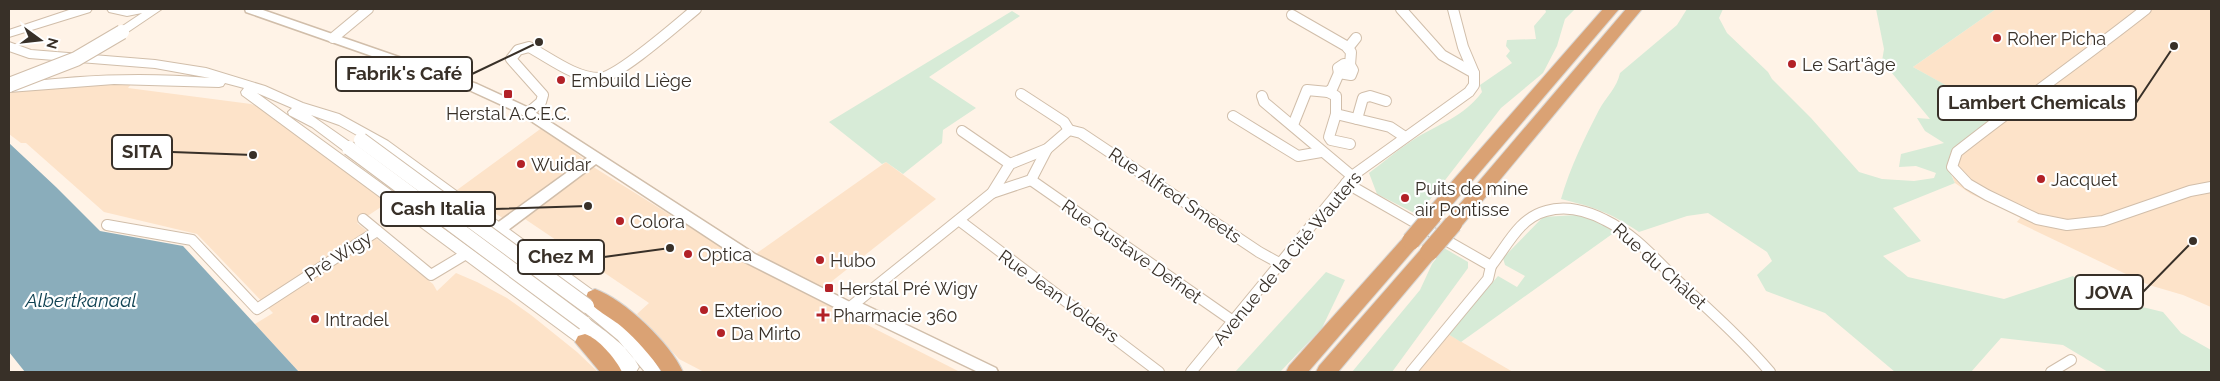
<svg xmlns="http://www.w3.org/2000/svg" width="2220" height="381" font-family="Raleway,sans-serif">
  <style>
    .built { fill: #fde3c9 }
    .green { fill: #d7ebd7 }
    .water { fill: #8aadbb }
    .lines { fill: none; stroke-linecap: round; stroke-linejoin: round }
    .minor-casing { stroke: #d1beaa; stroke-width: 12 }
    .tertiary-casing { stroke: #d1beaa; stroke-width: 3 }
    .secondary-casing { stroke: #d1beaa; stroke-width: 2 }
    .motorway-casing { stroke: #d7d6d4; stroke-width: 2 }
    .minor { stroke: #fff; stroke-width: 10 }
    .tertiary { fill: #fff; fill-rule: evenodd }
    .secondary { fill: #fff; fill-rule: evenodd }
    .motorway { fill: #daa274; fill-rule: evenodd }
    .secondary-bridge-casing { stroke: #d1beaa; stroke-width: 16; stroke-linecap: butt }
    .motorway-bridge-casing { stroke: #d7d6d4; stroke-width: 20; stroke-linecap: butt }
    .secondary-bridge { stroke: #fff; stroke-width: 14 }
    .motorway-bridge { stroke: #daa274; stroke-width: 18 }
    .poi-dot { fill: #b22127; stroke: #fff; stroke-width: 2 }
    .labels { text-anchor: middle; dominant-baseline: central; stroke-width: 4.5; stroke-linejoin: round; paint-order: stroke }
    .poi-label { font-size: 18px; fill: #383028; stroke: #fff; text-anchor: start }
    .street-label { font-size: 18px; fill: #383028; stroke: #fff }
    .water-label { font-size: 19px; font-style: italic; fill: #114353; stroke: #fff }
    .leader { fill: none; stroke: #383028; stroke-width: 2 }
    .callout-dot { fill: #383028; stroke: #fff; stroke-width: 2 }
    .callout { fill: #fff; stroke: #383028; stroke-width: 2 }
    .callout-label { font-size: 19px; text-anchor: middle; font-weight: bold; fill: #383028 }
  </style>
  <rect width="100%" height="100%" fill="#fff3e7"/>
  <g class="built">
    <path d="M1996,9H2211V307L2183,295L2149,285L2017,222L2021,217L1971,194L1955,183L1949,168L1948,158L1952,150L1997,114L1913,67Z"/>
    <path d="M132,83L128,88L251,104L266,110L387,203L357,223L433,284L437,291L456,273L477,282L507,298L531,315L577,352L598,372H299L255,324L273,313L197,234L104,212L26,143H21L9,134V93L41,88Z"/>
    <path d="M543,127L595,168L757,269L960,372H704L679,359L637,314L649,303L525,219L514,225L457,190Z"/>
    <path d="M886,162L936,199L817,293L750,258Z"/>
    <path d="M1448,334L1513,372H1416Z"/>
  </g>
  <g class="green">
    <path d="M1545,9H1575L1565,19L1557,46L1543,73L1501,108L1418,215L1377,194L1369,173C1383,163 1397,150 1413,140C1438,124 1464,117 1482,92L1480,85L1512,63L1506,56L1510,51L1506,46L1507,40L1536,39L1534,26L1546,12Z"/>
    <path d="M1687,9H1723L1719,18L1727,33L1768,72L1772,79L1811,118L1859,172L1882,179L1914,181L1934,178L1936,173L1916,166L1899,167L1901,154L1944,143L1925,131L1917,118L1930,119L1882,61L1884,49L1876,9H1996L1913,67L1998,114L1952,150C1946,162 1949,171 1955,183L1893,208L1921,241L1883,256L1908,277L2004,299L2073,276L2097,296L2163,312L2181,333L2211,350V372H2108L2063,345L2001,338L1971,372H1895L1825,313L1766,291L1757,275L1772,261L1767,252L1708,213L1687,216L1639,232C1611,213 1594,207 1561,199C1570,168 1584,139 1599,110C1606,97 1617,88 1620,73L1677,25Z"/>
    <path d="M1012,11L1020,16L929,77L976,108L943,130L942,143L903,174L886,162L882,164L829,122Z"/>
    <path d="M1576,215L1603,222L1615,232L1461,342L1448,334L1498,276L1517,287L1525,276L1505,265L1503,258L1543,217Z"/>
    <path d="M1444,248L1468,262V268L1392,372H1352L1420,290L1432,264Z"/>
    <path d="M1326,272L1345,280L1322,328L1280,372H1235Z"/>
  </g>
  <path class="water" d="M9,143L56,187L100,231L183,246L299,372H25L9,352Z"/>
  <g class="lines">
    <defs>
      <g id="minor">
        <path d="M1401,9L1442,55L1474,73"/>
        <path d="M2146,9C2084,58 2019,103 1957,152L1952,167L1968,184L1987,195L2037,219L2067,225L2103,221L2190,191L2211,187"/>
        <path d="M1292,15L1346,46L1351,52L1350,65"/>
        <path d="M333,38L368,9"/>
        <path d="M1348,48L1356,38"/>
        <path d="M1344,64L1350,65L1353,70L1351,75L1339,73L1338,68Z"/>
        <path d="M1328,92L1336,96V114L1390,127L1405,137"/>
        <path d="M1021,94L1064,122L1069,130"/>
        <path d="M1262,96L1264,102L1352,176"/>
        <path d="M528,113L541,102L543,95L511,59L518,50L529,47C550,58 575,78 599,78C617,78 679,23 696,9"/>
        <path d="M1336,114L1329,137L1331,140L1350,144"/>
        <path d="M1233,116L1298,156L1321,152"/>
        <path d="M1357,119L1363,98L1370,96L1386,101"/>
        <path d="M1293,125L1307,90L1328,92L1332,89L1339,73"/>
        <path d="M1069,130L1081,133L1259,252L1279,263"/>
        <path d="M962,131L1010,164"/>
        <path d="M1031,180L1233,321"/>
        <path d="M1346,183L1491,266C1507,246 1519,218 1546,211C1566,205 1588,211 1605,220C1634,234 1655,259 1678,281C1709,310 1742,339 1770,372"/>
        <path d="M992,193L1031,180L1047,149"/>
        <path d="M363,219L431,275L466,254"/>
        <path d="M960,221L1159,372"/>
        <path d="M107,225L192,240L257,309L377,231"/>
        <path d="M849,308L992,193L1010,164L1047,149L1069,130"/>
        <path d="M1191,372L1352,176L1469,92L1474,85V73L1463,47L1453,9"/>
        <path d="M1411,372L1488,279L1491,266"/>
        <path d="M2051,372L2071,360"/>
      </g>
      <path id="tertiary" d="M245,9H260L477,84L527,107L755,254L850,302L861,303L996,368L998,372H978L855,313L844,312L745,262L596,164L496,239H486L485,235L486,231L587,158L519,113L469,90L246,12Z"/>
      <g id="secondary">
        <path d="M72,9H92L90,12L9,37V30Z"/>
        <path d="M107,9H162L122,36L116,32L118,29L142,13L127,16L109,12Z"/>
        <path d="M9,42L31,50L155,60L206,68L265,86L303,103L339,114L388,141L606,300L608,304L603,310L616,320C633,313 644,344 651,355C654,361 658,366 661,372H645L618,340L582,310L580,306L585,301L378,147L339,125L311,115L354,145L356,148L354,151H344L312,127L289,115L288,112L292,108L257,93L579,327L576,323L579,319L584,317L589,319C606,332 629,347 639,367L636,372H617L242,95L241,92L244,88L225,83L223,86L219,87L114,84L9,92V84C76,75 143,72 210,78L155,68L29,58L9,51Z"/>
      </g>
      <g id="motorway">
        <path d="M1603,9H1619L1439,220L1433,222L1427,220L1424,215L1427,210Z"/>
        <path d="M1626,9H1642L1459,229L1453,231L1447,229L1444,224L1447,219Z"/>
        <path d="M1411,234L1417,236L1420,241L1417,246L1308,372H1286L1289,366L1405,236Z"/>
        <path d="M1429,245L1435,247L1438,252L1435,257L1338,372H1316L1319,366L1423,247Z"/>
        <path d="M595,289C625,300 670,343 683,372H662C651,356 637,340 622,327C612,318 592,309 586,297L588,292Z"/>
        <path d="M585,334C598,338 616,359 622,372H600L575,342L578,336Z"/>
      </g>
    </defs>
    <use href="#minor" class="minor-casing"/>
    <use href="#tertiary" class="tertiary-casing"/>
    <use href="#secondary" class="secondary-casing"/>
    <use href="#motorway" class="motorway-casing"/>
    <use href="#minor" class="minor"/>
    <use href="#tertiary" class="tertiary"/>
    <use href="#secondary" class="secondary"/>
    <use href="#motorway" class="motorway"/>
    <defs>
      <g id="secondary-bridge">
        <path d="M9,85L76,59L122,32"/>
        <path d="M361,140L587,306"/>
        <path d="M349,148L584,323"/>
      </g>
      <g id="motorway-bridge">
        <path d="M1411,241L1433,215"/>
        <path d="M1429,252L1453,224"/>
      </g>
    </defs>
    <use href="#secondary-bridge" class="secondary-bridge-casing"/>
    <use href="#motorway-bridge" class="motorway-bridge-casing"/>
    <use href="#secondary-bridge" class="secondary-bridge"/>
    <use href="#motorway-bridge" class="motorway-bridge"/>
  </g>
  <g class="poi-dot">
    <circle cx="1997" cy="38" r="5"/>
    <circle cx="1792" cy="64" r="5"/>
    <circle cx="561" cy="80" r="5"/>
    <rect x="503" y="89" width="10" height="10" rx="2.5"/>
    <circle cx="521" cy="164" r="5"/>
    <circle cx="2041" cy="179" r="5"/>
    <circle cx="1405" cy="198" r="5"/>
    <circle cx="620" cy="221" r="5"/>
    <circle cx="688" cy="254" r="5"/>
    <circle cx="820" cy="260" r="5"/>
    <rect x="824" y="283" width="10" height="10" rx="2.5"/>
    <circle cx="704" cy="310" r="5"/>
    <path d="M820.5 307.5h5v5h5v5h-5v5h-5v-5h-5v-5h5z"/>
    <circle cx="315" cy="319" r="5"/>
    <circle cx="721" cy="333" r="5"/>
  </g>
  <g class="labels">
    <g class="poi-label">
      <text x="2007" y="38">Roher Picha</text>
      <text x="1802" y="64">Le Sart'âge</text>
      <text x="571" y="80">Embuild Liège</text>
      <text x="508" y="113" text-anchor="middle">Herstal A.C.E.C.</text>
      <text x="531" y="164">Wuidar</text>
      <text x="2051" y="179">Jacquet</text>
      <text x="1415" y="188">Puits de mine<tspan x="1415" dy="21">air Pontisse</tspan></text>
      <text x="630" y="221">Colora</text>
      <text x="698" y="254">Optica</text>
      <text x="830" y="260">Hubo</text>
      <text x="839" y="288">Herstal Pré Wigy</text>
      <text x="714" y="310">Exterioo</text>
      <text x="833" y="315">Pharmacie 360</text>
      <text x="325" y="319">Intradel</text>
      <text x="731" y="333">Da Mirto</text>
    </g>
    <g class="street-label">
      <text transform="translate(1175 195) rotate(34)">Rue Alfred Smeets</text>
      <text transform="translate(1132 251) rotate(35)">Rue Gustave Defnet</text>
      <text transform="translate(338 256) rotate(-33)">Pré Wigy</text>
      <text transform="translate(1287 258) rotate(-50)">Avenue de la Cité Wauters</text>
      <text transform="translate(1660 266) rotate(42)">Rue du Châlet</text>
      <text transform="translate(1059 296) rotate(36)">Rue Jean Volders</text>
    </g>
    <g class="water-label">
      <text x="81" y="300">Albertkanaal</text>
    </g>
  </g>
  <path class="leader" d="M539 42L472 74M2174 46L2136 103M253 155L172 152M588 206L495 209M670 248L604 257M2193 241L2143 292"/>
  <g class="callout-dot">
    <circle cx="539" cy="42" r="5"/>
    <circle cx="2174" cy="46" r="5"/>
    <circle cx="253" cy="155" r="5"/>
    <circle cx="588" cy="206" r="5"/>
    <circle cx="670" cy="248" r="5"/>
    <circle cx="2193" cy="241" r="5"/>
  </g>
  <g class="callout">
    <rect x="336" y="57" width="136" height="34" rx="5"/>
    <rect x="1938" y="86" width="198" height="34" rx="5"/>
    <rect x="112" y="135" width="60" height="34" rx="5"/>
    <rect x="381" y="192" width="114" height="34" rx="5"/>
    <rect x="518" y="240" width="86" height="34" rx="5"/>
    <rect x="2075" y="275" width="68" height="34" rx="5"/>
  </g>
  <g class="callout-label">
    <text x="404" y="80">Fabrik's Café</text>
    <text x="2037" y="109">Lambert Chemicals</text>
    <text x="142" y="158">SITA</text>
    <text x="438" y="215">Cash Italia</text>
    <text x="561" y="263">Chez M</text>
    <text x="2109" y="299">JOVA</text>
  </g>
  <rect width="2220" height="381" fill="none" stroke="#383028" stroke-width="20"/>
  <g transform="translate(40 40) rotate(105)" stroke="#ffffff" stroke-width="4" paint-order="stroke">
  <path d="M0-4L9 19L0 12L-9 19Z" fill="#383028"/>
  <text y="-8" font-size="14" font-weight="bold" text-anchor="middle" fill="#383028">N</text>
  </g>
</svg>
